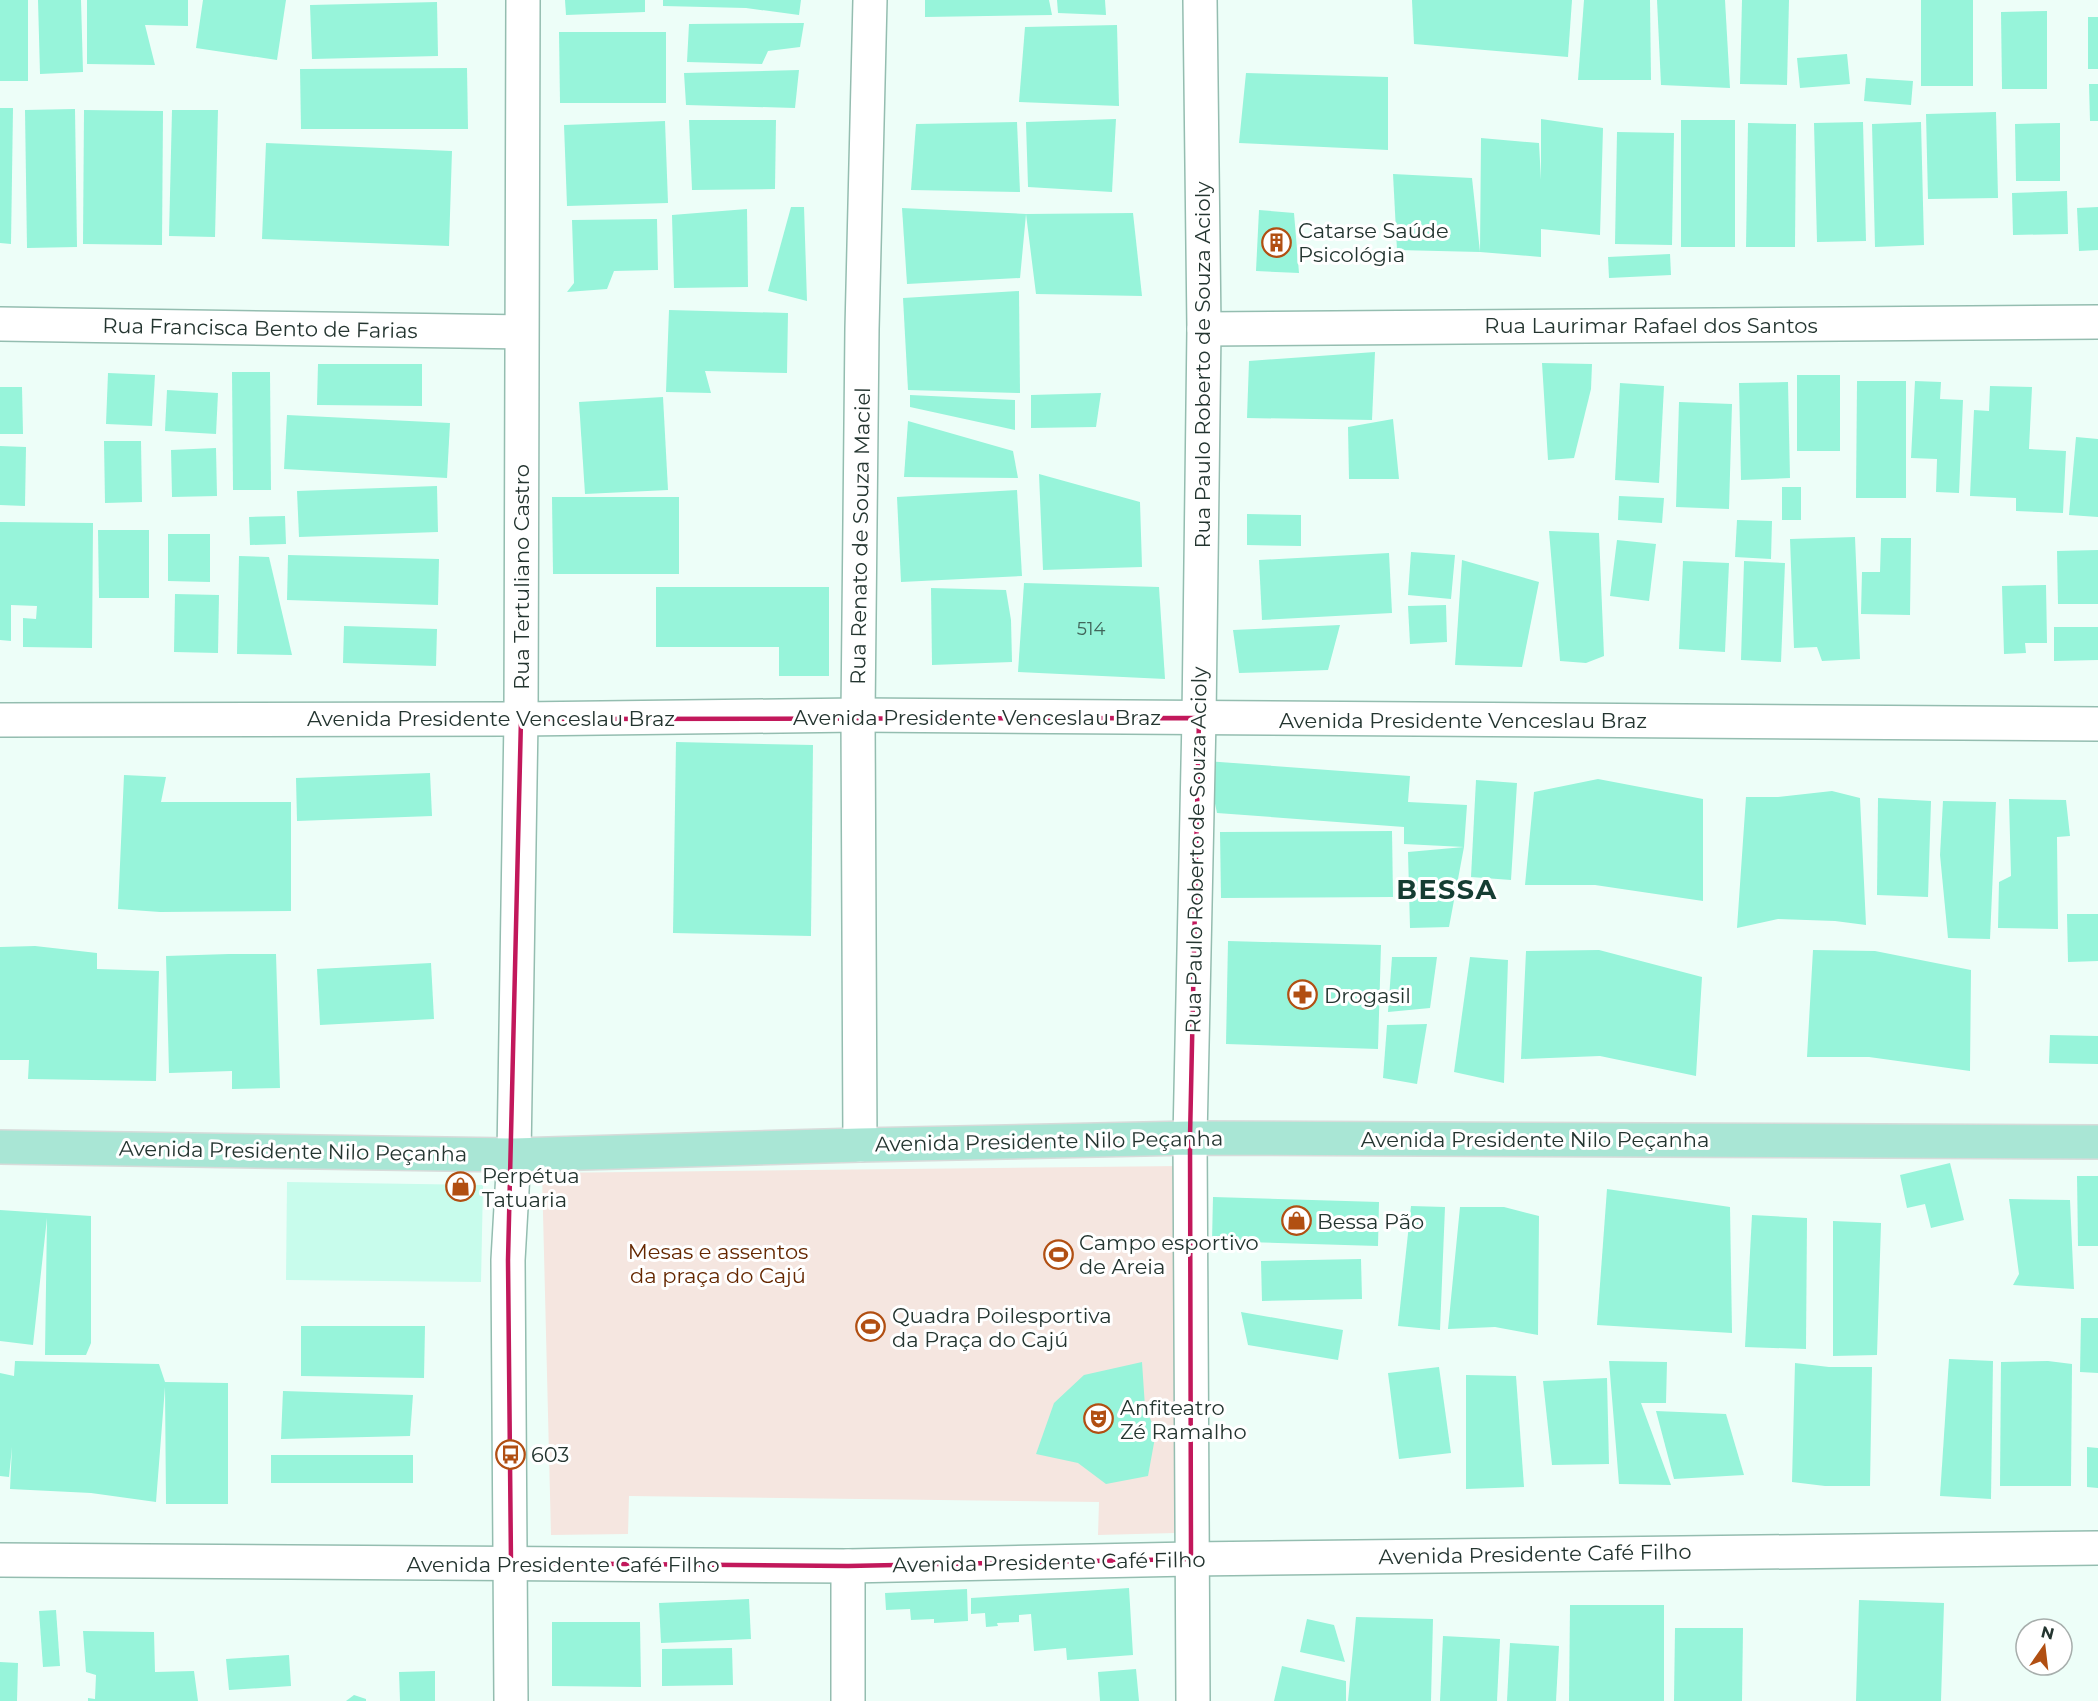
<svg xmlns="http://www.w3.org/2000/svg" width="2098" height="1701" font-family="Montserrat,sans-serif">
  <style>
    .built { fill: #c8fcec }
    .green { fill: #f5e6e0 }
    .building { fill: #97f4da }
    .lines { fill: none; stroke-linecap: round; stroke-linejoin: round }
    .minor-casing { stroke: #94bdb0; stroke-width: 36 }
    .major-casing { stroke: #d8dbda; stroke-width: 36 }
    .minor { stroke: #fff; stroke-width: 33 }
    .major { stroke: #a9e6d5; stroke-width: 33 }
    .marked { fill: none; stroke: #c2185b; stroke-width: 4.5; stroke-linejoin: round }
    .labels { text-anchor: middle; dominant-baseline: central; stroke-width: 6; stroke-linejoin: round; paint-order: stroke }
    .number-label { font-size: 18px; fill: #41655a }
    .poi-label { font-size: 21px; fill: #243530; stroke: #fff; text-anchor: start }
    .street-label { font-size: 21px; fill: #243530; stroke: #fff }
    .park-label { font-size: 21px; fill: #652700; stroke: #fff }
    .district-label { font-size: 27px; font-weight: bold; letter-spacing: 1.5px; fill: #163d33; stroke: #fff }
  </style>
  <rect width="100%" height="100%" fill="#edfef8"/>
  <path class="built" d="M287,1182L483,1185L481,1282L286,1280Z"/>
  <path class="green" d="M1180,1166L1175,1533L1098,1535L1099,1502L629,1496L628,1534L551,1535L542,1173Z"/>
  <g class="building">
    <rect x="0" y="0" width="28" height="81"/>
    <path d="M38,0H81L83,72L40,74Z"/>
    <path d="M87,0H188V26L145,25L155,65L87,64Z"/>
    <path d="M203,0H286L277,60L196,48Z"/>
    <path d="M565,0H645V12L566,15Z"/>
    <path d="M663,0H801L799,15L746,8L663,6Z"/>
    <path d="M925,0H1049L1052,15L925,17Z"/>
    <path d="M1057,0H1105L1106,15L1058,13Z"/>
    <path d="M1412,0H1572L1568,57L1414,44Z"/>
    <path d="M1584,0H1650L1651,80H1578Z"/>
    <path d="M1657,0H1725L1730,88L1661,85Z"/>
    <path d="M1742,0H1789L1787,85L1740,84Z"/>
    <rect x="1921" y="0" width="52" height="86"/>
    <path d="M437,2L438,56L312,59L310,5Z"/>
    <path d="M2047,11V89H2002L2001,12Z"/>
    <rect x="2088" y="17" width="10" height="52"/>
    <path d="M804,23L800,47L768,51L762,64L687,62L689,24Z"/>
    <path d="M1117,25L1119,106L1019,102L1025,27Z"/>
    <path d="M559,32H666V103H560Z"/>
    <path d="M1847,54L1850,84L1800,88L1797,58Z"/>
    <path d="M467,68L468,129H301L300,69Z"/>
    <path d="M799,70L795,108L686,105L684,73Z"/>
    <path d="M1246,73L1388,77V150L1239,143Z"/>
    <path d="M1866,78L1913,81L1911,105L1864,101Z"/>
    <path d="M2089,84H2098V121H2090Z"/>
    <path d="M0,108H13L11,244L0,243Z"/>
    <path d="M75,109L77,247L27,248L25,110Z"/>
    <path d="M84,110L163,111L162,245L83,244Z"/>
    <path d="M172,110H218L215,237L169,236Z"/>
    <path d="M1996,112L1998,198L1928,199L1926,114Z"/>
    <path d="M1116,119L1112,192L1028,187L1026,122Z"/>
    <path d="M1541,119L1603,128L1600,235L1541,229V257L1480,252L1481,138L1539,143L1541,180Z"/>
    <path d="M689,120H776L775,189L692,190Z"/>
    <rect x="1681" y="120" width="54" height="127"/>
    <path d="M665,121L668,203L567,206L564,125Z"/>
    <path d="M1017,122L1020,192L911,190L916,124Z"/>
    <path d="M1863,122L1866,241L1817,242L1814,123Z"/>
    <path d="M1921,122L1924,245L1875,247L1872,124Z"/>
    <path d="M1748,123L1796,124L1795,247H1746Z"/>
    <path d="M2060,123V181H2016L2015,124Z"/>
    <path d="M1617,132L1674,133L1672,245L1615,244Z"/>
    <path d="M266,143L452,151L449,246L262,239Z"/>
    <path d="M1393,174L1472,178L1480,252L1397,250Z"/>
    <path d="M2067,191L2068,234L2013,235L2012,193Z"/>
    <path d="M791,207H804L807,301L768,291Z"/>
    <path d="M2098,207V250L2079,251L2077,208Z"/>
    <path d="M902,208L1026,214L1020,278L907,284Z"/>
    <path d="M747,209L748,287L674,288L672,215Z"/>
    <path d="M1259,210L1294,213L1299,273L1256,271Z"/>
    <path d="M1133,213L1142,296L1036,294L1026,214Z"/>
    <path d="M657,219L658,270L614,271L607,289L567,292L574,283L572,220Z"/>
    <path d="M1670,254L1671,275L1609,278L1608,257Z"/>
    <path d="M1019,291L1020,393L908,390L903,298Z"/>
    <path d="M669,310L788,313L787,373L705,371L711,393L666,392Z"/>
    <path d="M1375,352L1372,420L1247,418L1249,361Z"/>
    <path d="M1542,363L1592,364L1591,389L1574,458L1548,460Z"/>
    <path d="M318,364H422V406L317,405Z"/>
    <path d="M232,372H270L271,490H233Z"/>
    <path d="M108,373L155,375L152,426L106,424Z"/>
    <rect x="1797" y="375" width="43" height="76"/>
    <path d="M1857,381H1906V498H1856Z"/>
    <path d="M1915,381L1941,382L1940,399L1963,400L1959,493L1936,492L1937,459L1911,458Z"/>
    <path d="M1788,382L1790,478L1741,480L1739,383Z"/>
    <path d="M1620,383L1664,386L1659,483L1615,480Z"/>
    <path d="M1990,386L2032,387L2029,449L2066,451L2063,513L2016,511V498L1970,496L1974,410L1989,411Z"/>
    <path d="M0,387H22L23,434H0Z"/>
    <path d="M167,390L218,393L216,434L165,431Z"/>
    <path d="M1101,393L1096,427L1031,428V395Z"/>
    <path d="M910,395L1015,400V430L910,407Z"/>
    <path d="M663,397L668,490L585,494L579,402Z"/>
    <path d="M1679,402L1732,404L1729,509L1676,507Z"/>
    <path d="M287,415L450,423L447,478L284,469Z"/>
    <path d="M1393,419L1399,479H1349L1348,427Z"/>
    <path d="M908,421L1013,451L1018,478L904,477Z"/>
    <path d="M2076,437L2098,439V517L2069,515Z"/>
    <path d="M104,441H141L142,502L105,503Z"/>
    <path d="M0,446L26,447L25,506L0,505Z"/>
    <path d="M216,448L217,496L172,497L171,450Z"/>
    <path d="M1039,474L1140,502L1142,567L1043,570Z"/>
    <path d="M437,486L438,532L299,537L297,491Z"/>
    <rect x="1782" y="487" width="19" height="33"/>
    <path d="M1017,490L1022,576L901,582L897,497Z"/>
    <path d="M1619,496L1664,498L1662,523L1618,520Z"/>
    <path d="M552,497H679V574H553Z"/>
    <path d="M1247,514L1301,515V546L1247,545Z"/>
    <path d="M285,516L286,544L250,545L249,517Z"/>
    <path d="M1737,520L1772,521L1771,559L1735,557Z"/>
    <path d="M0,522L93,523L92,648L23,647V618L36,619L37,606L11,605V641L0,640Z"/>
    <path d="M98,530H149V598H99Z"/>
    <path d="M1549,531L1599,533L1604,656L1586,663L1560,661Z"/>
    <path d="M168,534H210V582L168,581Z"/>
    <path d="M1855,537L1860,659L1822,661L1817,647L1794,648L1790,539Z"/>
    <path d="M1881,538H1911L1910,615L1861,614L1862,572H1880Z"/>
    <path d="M1617,540L1656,544L1649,601L1610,596Z"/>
    <path d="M2098,550V604H2058L2057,551Z"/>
    <path d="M1411,552L1455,555L1451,599L1408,595Z"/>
    <path d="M1389,553L1392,613L1262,620L1259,560Z"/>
    <path d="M288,555L439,559L438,605L287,600Z"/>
    <path d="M239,556L269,557L292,655L237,654Z"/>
    <path d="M1462,560L1539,582L1522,667L1455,665Z"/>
    <path d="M1683,561L1729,563L1725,652L1679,649Z"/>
    <path d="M1744,561L1785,563L1781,662L1741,660Z"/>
    <path d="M1024,583L1159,587L1165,679L1018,672Z"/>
    <path d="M2046,585L2047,643H2025L2026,653L2004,654L2002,586Z"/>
    <path d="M656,587H829V676H779V647H656Z"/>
    <path d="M931,588L1006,590L1011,620L1012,662L932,665Z"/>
    <path d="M175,594L219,595L218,653L174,652Z"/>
    <path d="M1446,605L1447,642L1410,644L1408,606Z"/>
    <path d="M1340,625L1328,670L1239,673L1233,630Z"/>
    <path d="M344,626L437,629L436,666L343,663Z"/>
    <path d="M2054,627H2098V660L2054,661Z"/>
    <path d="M676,742L813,745L811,936L673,933Z"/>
    <path d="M1206,761L1410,776L1408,802L1467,805L1464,847L1449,927L1410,928L1408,852L1464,847L1404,844V827L1217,813Z"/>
    <path d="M430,773L432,816L297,821L296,778Z"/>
    <path d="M124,775L166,777L161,802H291V911L160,912L118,909Z"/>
    <path d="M1598,779L1703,799V901L1595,885H1525L1534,792Z"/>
    <path d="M1476,780L1517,783L1511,880L1471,877Z"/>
    <path d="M1832,791L1860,798L1866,925L1835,921L1778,919L1737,928L1746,797H1778Z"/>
    <path d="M1878,798L1931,801L1928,897L1877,895Z"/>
    <path d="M2009,799L2066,800L2070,836L2057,837L2058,929L1998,928L1999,882L2011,876Z"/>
    <path d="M1943,801L1996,802L1990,939L1948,938L1940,855Z"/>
    <path d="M1392,831L1393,897L1221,898L1220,832Z"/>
    <path d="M2067,914H2098V961L2068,962Z"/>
    <path d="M1228,941L1381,945L1378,1049L1226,1044Z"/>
    <path d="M35,946L97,953V969L159,971L156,1081L28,1079L29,1060H0V947Z"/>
    <path d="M1599,950L1702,977L1696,1076L1600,1056L1521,1059L1526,951Z"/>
    <path d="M1813,950L1875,951L1971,970L1970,1071L1869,1057H1807Z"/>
    <path d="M229,954H276L280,1088L232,1089V1071L169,1073L166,956Z"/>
    <path d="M1392,957H1437L1430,1008L1388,1012Z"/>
    <path d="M1470,957L1508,960L1504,1083L1454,1072Z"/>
    <path d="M431,963L434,1019L320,1025L317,969Z"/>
    <path d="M1427,1024L1417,1084L1383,1078L1387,1025Z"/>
    <path d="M2050,1035L2098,1036V1064L2049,1063Z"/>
    <path d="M1950,1163L1964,1220L1931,1228L1925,1204L1907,1208L1900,1175Z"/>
    <path d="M2077,1176H2098V1246H2078Z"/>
    <path d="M1607,1189L1730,1207L1732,1333L1597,1325Z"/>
    <path d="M1213,1197L1379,1202L1378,1246L1212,1241Z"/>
    <path d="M2009,1199L2070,1200L2074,1289L2013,1285L2019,1274Z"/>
    <path d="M1411,1206L1445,1207L1440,1330L1398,1326Z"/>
    <path d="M1460,1207H1504L1539,1216L1538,1335L1495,1327L1448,1329Z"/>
    <path d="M0,1210L91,1216V1343L86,1355H45L47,1218L33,1345L0,1341Z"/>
    <path d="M1752,1215L1807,1218L1806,1349L1745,1347Z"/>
    <path d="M1833,1221L1881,1223L1877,1355L1833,1356Z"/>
    <path d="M1361,1259L1362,1299L1262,1301L1261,1261Z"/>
    <path d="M1241,1312L1343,1330L1338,1360L1248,1345Z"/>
    <path d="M2081,1318H2098V1373L2080,1372Z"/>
    <path d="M301,1326H425L424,1378L301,1376Z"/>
    <path d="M1949,1359L1993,1361L1991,1499L1940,1496Z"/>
    <path d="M15,1361L159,1364L165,1382L228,1383V1504H166L165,1387L156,1502L91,1493L10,1489L12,1447L9,1477L0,1476V1373L14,1376Z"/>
    <path d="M1609,1361L1667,1362L1666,1403H1641L1671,1485L1619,1484Z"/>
    <path d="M2048,1361L2072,1364L2071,1486H2000L2001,1362Z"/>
    <path d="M1142,1362L1145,1407L1156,1432L1148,1476L1106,1484L1078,1463L1036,1454L1054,1403L1084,1375Z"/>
    <path d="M1795,1363L1829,1367H1872L1870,1486H1825L1792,1482Z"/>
    <path d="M1439,1367L1451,1453L1399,1459L1388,1373Z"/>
    <path d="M1466,1375L1516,1376L1524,1487L1466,1489Z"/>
    <path d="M1607,1378L1609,1464L1552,1465L1543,1381Z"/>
    <path d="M283,1391L413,1395L410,1436L281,1439Z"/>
    <path d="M1656,1411L1726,1414L1744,1475L1674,1479Z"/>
    <path d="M2087,1447L2098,1448V1488L2087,1487Z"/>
    <rect x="271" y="1455" width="142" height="28"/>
    <path d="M1129,1588L1133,1655L1067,1660L1066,1648L1034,1651L1031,1614L1019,1615V1622L997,1623L998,1626L986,1627L985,1613L971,1614V1598Z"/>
    <path d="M967,1589L968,1621L934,1623V1619L911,1620L910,1609L886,1610L885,1593Z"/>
    <path d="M749,1599L751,1639L661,1643L659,1603Z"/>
    <path d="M1859,1600L1944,1603L1941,1701H1856Z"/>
    <path d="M1570,1605H1664V1701H1569Z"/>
    <path d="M56,1610L60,1666L43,1667L39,1611Z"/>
    <path d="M1356,1617L1433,1619L1431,1701H1348Z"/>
    <path d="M1307,1619L1334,1625L1345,1662L1300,1652Z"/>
    <path d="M552,1622H640L641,1687L552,1686Z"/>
    <path d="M1675,1628H1743L1742,1701H1674Z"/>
    <path d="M83,1631L154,1632L155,1672L194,1671L198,1701H88V1698L95,1699L96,1675L86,1672Z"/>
    <path d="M1443,1636L1500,1639L1497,1701H1440Z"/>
    <path d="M1510,1643L1559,1646L1556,1701H1507Z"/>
    <path d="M732,1648L733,1685L662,1686V1649Z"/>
    <path d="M289,1655L291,1686L229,1690L226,1659Z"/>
    <path d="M0,1662L18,1663L17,1701H0Z"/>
    <path d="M1282,1666L1346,1681V1701H1274Z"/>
    <path d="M1136,1669L1139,1701H1100L1098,1672Z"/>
    <path d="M435,1671V1701H400L399,1672Z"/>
    <path d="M354,1695L366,1699V1701H346Z"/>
  </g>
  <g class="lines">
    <defs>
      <g id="minor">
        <path d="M0,324L521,332"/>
        <path d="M1204,329L2098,322"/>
        <path d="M0,720L521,719L858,715L2098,724"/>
        <path d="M860,1145L858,715L862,329L870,0"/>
        <path d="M0,1560L848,1566L1191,1559L2098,1548"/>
        <path d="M848,1566V1701"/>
        <path d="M511,1701L508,1260L514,1155L521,719L523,0"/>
        <path d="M1193,1701L1190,1138L1199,718L1204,329L1200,0"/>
      </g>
      <path id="major" d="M0,1147L514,1155L860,1145L1190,1138L2098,1142"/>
    </defs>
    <use href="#minor" class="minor-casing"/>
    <use href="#major" class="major-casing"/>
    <use href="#minor" class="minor"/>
    <use href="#major" class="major"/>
  </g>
  <path class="marked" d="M1199,718L1190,1138L1191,1559L848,1566L511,1563L508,1260L521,719Z"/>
  <defs>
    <symbol id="building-ring" viewBox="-11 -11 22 22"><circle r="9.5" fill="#fff" stroke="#b14f12" stroke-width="1.5"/><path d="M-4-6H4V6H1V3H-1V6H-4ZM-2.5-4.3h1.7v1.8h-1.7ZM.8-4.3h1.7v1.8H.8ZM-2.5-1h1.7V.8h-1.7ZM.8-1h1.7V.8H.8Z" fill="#b14f12"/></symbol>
    <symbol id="pharmacy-ring" viewBox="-11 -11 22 22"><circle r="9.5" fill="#fff" stroke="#b14f12" stroke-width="1.5"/><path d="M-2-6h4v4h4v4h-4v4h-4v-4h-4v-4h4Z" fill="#b14f12"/></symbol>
    <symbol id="shop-ring" viewBox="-11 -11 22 22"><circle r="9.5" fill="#fff" stroke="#b14f12" stroke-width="1.5"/><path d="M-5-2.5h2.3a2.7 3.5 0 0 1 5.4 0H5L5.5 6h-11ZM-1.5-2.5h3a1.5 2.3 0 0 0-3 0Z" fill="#b14f12"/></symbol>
    <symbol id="stadium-ring" viewBox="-11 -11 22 22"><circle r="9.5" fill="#fff" stroke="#b14f12" stroke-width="1.5"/><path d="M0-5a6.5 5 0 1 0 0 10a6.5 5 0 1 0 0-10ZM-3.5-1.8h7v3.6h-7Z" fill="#b14f12"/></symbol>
    <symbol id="theatre-ring" viewBox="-11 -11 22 22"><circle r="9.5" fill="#fff" stroke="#b14f12" stroke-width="1.5"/><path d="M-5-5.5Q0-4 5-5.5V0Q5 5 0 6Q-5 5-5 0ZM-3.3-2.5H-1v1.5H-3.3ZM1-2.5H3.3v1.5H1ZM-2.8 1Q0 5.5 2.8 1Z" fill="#b14f12"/></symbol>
    <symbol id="bus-ring" viewBox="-11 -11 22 22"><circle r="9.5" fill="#fff" stroke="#b14f12" stroke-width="1.5"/><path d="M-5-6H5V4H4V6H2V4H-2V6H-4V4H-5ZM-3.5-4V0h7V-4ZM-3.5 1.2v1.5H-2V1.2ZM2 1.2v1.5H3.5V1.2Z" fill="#b14f12"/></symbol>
  </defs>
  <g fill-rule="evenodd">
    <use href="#building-ring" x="1260" y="226" width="33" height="33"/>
    <use href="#pharmacy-ring" x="1286" y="978" width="33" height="33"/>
    <use href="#shop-ring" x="444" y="1170" width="33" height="33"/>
    <use href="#shop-ring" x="1280" y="1204" width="33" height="33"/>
    <use href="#stadium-ring" x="1042" y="1238" width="33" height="33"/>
    <use href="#stadium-ring" x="854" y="1310" width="33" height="33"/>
    <use href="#theatre-ring" x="1082" y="1402" width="33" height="33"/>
    <use href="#bus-ring" x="494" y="1438" width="33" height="33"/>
  </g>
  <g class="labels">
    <g class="number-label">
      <text x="1091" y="629">514</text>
    </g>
    <g class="poi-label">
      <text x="1298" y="230">Catarse Saúde<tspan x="1298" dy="24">Psicológia</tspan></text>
      <text x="1324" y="995">Drogasil</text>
      <text x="482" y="1175">Perpétua<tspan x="482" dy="24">Tatuaria</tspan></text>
      <text x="1317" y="1221">Bessa Pão</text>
      <text x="1079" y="1242">Campo esportivo<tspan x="1079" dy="24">de Areia</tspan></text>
      <text x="892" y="1315">Quadra Poilesportiva<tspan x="892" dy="24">da Praça do Cajú</tspan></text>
      <text x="1120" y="1407">Anfiteatro<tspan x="1120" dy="24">Zé Ramalho</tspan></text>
      <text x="531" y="1454">603</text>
    </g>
    <g class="street-label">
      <text x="1651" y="325">Rua Laurimar Rafael dos Santos</text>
      <text transform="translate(260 328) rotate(1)">Rua Francisca Bento de Farias</text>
      <text transform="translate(1202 365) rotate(-90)">Rua Paulo Roberto de Souza Acioly</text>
      <text transform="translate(860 536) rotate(-89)">Rua Renato de Souza Maciel</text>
      <text transform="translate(521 577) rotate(-90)">Rua Tertuliano Castro</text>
      <text x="977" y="717">Avenida Presidente Venceslau Braz</text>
      <text x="491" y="718">Avenida Presidente Venceslau Braz</text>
      <text x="1463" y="720">Avenida Presidente Venceslau Braz</text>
      <text transform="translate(1196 850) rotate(-89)">Rua Paulo Roberto de Souza Acioly</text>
      <text x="1535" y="1139">Avenida Presidente Nilo Peçanha</text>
      <text transform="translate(1049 1141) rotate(-1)">Avenida Presidente Nilo Peçanha</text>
      <text transform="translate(293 1151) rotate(1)">Avenida Presidente Nilo Peçanha</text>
      <text transform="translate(1535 1554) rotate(-1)">Avenida Presidente Café Filho</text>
      <text transform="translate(1049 1562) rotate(-1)">Avenida Presidente Café Filho</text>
      <text x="563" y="1564">Avenida Presidente Café Filho</text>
    </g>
    <g class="park-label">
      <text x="718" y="1251">Mesas e assentos<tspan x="718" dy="24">da praça do Cajú</tspan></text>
    </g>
    <g class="district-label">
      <text x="1447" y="889">BESSA</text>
    </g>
  </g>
  <g transform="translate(2044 1647) rotate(14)"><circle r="28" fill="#ffffff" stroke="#a7aeac" stroke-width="1.5"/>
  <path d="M0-4.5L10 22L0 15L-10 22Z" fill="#b14f12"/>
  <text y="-9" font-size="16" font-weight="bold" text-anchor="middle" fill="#243530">N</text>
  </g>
</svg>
